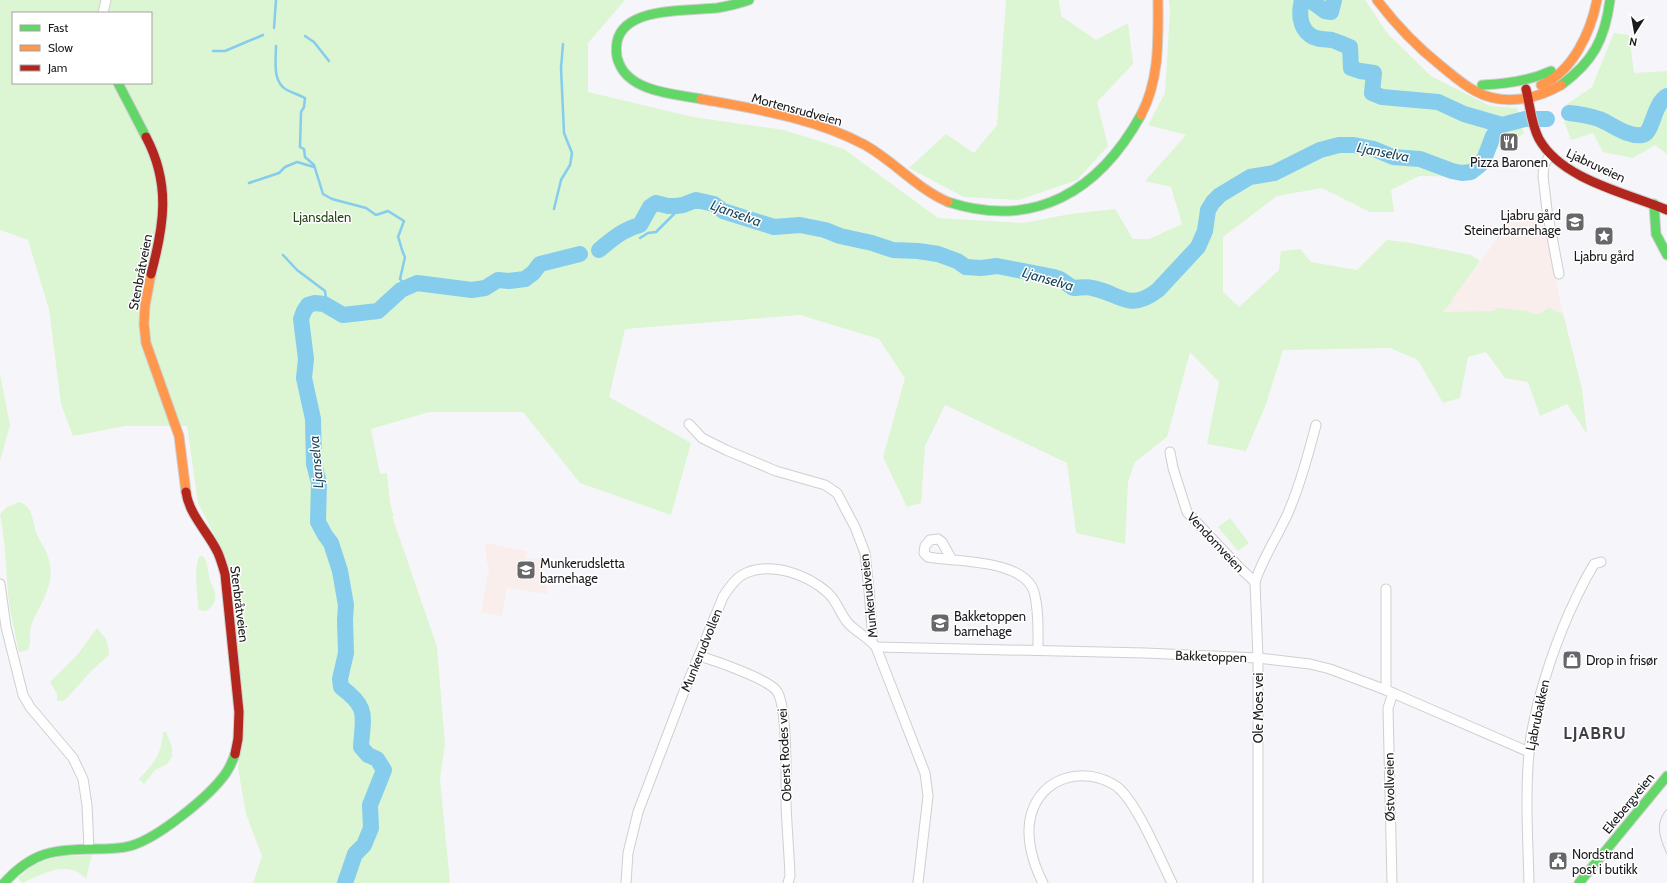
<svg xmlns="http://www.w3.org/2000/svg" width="1667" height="883" font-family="Cabin,sans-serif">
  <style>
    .education { fill: #f9eeec }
    .green { fill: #dcf5d2; fill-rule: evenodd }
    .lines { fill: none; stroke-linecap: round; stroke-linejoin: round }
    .stream { stroke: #85cced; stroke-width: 2.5 }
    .river { stroke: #85cced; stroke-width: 16 }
    .street-casing { stroke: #cfcfd1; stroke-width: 11 }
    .fast-casing { stroke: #cfcfd1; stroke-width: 11 }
    .slow-casing { stroke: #cfcfd1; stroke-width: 11 }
    .jam-casing { stroke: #cfcfd1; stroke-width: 11 }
    .street { stroke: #fefefe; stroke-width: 9 }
    .fast { stroke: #63d668; stroke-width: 9 }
    .slow { stroke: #ff974d; stroke-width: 9 }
    .jam { stroke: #b3261e; stroke-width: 9 }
    .tram { stroke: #cacaca; stroke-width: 1 }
    .labels { text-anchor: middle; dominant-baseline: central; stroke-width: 3; stroke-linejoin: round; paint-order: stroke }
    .street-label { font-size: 13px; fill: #1a1a1c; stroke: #fff }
    .poi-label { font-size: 13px; fill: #1a1a1c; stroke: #fff; text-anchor: start }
    .park-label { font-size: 13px; fill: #254715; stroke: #fff }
    .water-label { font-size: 14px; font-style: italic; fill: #1c485b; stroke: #fff }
    .district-label { font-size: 17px; font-weight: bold; letter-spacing: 1px; fill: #404044; stroke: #fff }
  </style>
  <rect width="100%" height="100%" fill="#f6f6fa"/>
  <g class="education">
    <path d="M1514,210L1543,218L1563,313L1554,311L1534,314L1528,311L1441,312L1451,303L1453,298L1502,232Z"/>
    <path d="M485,543L527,551L526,558L539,559L542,563L548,594L507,588L502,616L481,612L489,568L487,563Z"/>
  </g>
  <g class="green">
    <path d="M0,0H625L588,43V92L693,117L784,130L844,149L938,218L1024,223L1070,214L1115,209L1133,239H1149L1182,224L1171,187L1145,181L1186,135L1148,125L1165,93L1170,11L1169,0H1365L1388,34L1431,76L1490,106L1517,108L1524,134L1501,144L1474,177L1419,176L1391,190L1394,212H1370L1322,188L1277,196L1223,237V292L1239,307L1279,270L1281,251L1300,249L1311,262L1357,270L1387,240L1411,243L1471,255L1480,261L1453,298L1451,303L1442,312L1493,311L1498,308L1528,311L1534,314H1539L1550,307L1554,311L1563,313L1582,389L1587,434L1567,404L1540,416L1528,382L1505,378L1486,352L1468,357L1460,398L1443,403L1418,360L1390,348L1283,350L1266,404L1246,451L1207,444L1219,382L1190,352L1167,437L1135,462L1128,482L1125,544L1076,533L1067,463L945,405L925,446L921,503L907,507L883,457L905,378L879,339L800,315L625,329L609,397L691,443L671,515L580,483L523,412H429L371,429L380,474L387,473L390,503L394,516H392L437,647L445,744L440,779L450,883H253L262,856L246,814L238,768L241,746L235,616L228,562L198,503L187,426H125L73,436L61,404L49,309L28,240L0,230ZM13,13H151V83H13Z"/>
    <path d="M1006,0H1059L1061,16L1096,40L1128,23L1133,64L1097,102L1108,146L1077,180L1019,200L964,197L909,168L946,134L974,153L997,125Z"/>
    <path d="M1614,33L1629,35L1634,73L1667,71V154L1655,145L1633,158L1603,152L1593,133L1571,140L1563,118L1566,105L1592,87Z"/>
    <path d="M0,374L10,425L0,461Z"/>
    <path d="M19,502C33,506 32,520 36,532C39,541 46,548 48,557C57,582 41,602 32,623C28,632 32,642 28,650L19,652C15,632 10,613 8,594C6,567 5,540 0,514L7,507Z"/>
    <path d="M1230,518L1249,543L1238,551L1218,527Z"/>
    <path d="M200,556H203L205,559C208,566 208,573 210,580C214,590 219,597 212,606C208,611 205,612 199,610L198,607C198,595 193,565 200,556Z"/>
    <path d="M97,628L106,639L109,651L108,656L91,671L68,697L63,701H57V694L50,682L78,654Z"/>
    <path d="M163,732H166L172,747V757L167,764L155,770L144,784L139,779C154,763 162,754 163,732Z"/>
    <path d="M92,855L86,879C68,859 43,874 22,883L18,878C23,874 27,869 33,866C50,855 72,856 92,855Z"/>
  </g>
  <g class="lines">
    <g class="stream">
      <path d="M274,28L276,0"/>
      <path d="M305,36L314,42L329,61"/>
      <path d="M276,46C276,61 272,82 287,90C293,93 299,95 305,98L304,107L301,112L300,147L304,149L305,157L314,165L323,194L332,199L366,208L376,215L388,211L404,221L398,237C401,244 401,250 405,257L400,279L407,287"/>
      <path d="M213,51H225L263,35"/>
      <path d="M249,183L279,173L285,167L297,162L314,167"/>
      <path d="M554,209L561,180L570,165L572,153L564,133L561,68L563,44"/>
      <path d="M640,238L648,233L656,232L683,205"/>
      <path d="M283,255L297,270L325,291L327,306"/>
    </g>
    <g class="river">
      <path d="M1302,0C1299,12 1299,27 1310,35C1316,40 1325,39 1332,40C1338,42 1344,45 1350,47L1351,68L1360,71L1374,73L1372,93L1382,97L1438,102L1464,114L1502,125"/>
      <path d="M1310,0L1325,11L1331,12L1334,0"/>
      <path d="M1569,113C1579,114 1590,116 1599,119C1612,124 1627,137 1642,135C1653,134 1653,104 1667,96"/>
      <path d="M599,250C612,239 624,229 640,225L650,207L656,203L668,206H676L683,205L696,200L714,204L723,211L774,227L800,225L825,230L840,236L872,243L893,250L918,251L938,254L957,261L966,267L981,268L997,266L1054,277L1060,279L1073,288C1080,288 1086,286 1092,288C1121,293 1128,313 1158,290L1198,247L1205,231L1208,210L1213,202L1220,195L1250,177L1274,173L1320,150L1339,145H1354L1374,149L1393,157L1420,159L1452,171L1462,173L1471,172L1480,165L1485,157L1493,136L1502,125L1525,119H1547"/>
      <path d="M345,883L355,854L364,845L371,828L370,805L384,770L377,759L368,755L361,747C363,715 369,708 341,687L340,679L346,653L345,620L346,605L340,571L331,543L325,535L318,522L319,483L314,464L313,419L304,378L306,359L301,319L304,311L308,305L315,303L324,304L343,315L378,311L401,290L417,283L472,290L485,288L498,280L509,281L525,279L533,273L540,264L580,254"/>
    </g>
    <defs>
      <g id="street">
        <path d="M103,13L106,0"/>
        <path d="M1550,155L1544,165L1543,176L1547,210L1559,274"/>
        <path d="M689,424L702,438L726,450L776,471L825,485L837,493L855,527L865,553L869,590L872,629V642"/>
        <path d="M1170,452L1173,468L1187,512L1240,568L1255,582"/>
        <path d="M952,560L942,542L938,539L930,540L925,546L924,553L928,557C955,562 1024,559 1034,592C1039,610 1038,632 1038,650"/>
        <path d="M0,584L6,627L23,695L30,707L73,758L83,779L87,805L89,848"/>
        <path d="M1386,589V690"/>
        <path d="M876,647L1145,653L1258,658L1310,664L1330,669L1386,690L1529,752"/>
        <path d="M699,656C716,661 765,678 776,690C788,703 786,783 786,804C787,828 789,852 790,876L788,883"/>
        <path d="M626,883L628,853L638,812L683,694L723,597C728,589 736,577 746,573C772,562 807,574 828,593C837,601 840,614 848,623C856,632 868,637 876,647L925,773L928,796L918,883"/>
        <path d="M1043,883C1033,864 1025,837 1031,815C1041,777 1084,765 1116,786C1136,800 1160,859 1172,883"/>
        <path d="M1258,883V658L1255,582C1263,557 1278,536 1288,513C1300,485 1308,455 1316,425"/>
        <path d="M1392,883L1388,708L1393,693"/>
        <path d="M1529,883C1528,840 1525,796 1529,753C1530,734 1535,717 1539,699C1552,651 1569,607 1594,564L1601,562"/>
      </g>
      <g id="fast">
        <path d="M118,83L146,137"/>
        <path d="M1482,85C1506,84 1529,81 1551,71"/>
        <path d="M1561,85C1593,62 1605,39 1610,0"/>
        <path d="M701,99C675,94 630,92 619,63C616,57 616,49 617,42C624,6 689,11 717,8C728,6 738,4 749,0"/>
        <path d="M948,202C1035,230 1099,191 1141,115"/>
        <path d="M1654,204L1656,234L1667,255"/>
        <path d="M4,883C33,851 53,850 94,849C106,849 119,849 130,846C157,839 210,796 226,773C230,767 233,760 235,754"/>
        <path d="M1579,883L1667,776"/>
      </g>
      <g id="slow">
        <path d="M1377,0C1396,25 1416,46 1440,65C1451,74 1462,84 1475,91C1502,106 1535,100 1561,85"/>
        <path d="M1541,85C1573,72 1591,31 1597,0"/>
        <path d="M701,99C756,109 815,118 865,145C895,162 916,188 948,202"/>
        <path d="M1141,115C1160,79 1158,39 1158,0"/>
        <path d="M151,274L145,306L144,324L146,343L179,436L186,492"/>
      </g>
      <g id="jam">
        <path d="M1526,89C1530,105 1531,124 1539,139C1562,180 1627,193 1667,210"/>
        <path d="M146,137C171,184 164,226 151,274"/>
        <path d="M186,492C189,515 209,533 218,553C221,560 223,567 225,574L239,712L238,739L235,754"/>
      </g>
    </defs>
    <use href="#street" class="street-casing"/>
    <use href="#fast" class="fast-casing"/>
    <use href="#slow" class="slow-casing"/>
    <use href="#jam" class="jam-casing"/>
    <use href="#street" class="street"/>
    <use href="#fast" class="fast"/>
    <use href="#slow" class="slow"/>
    <use href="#jam" class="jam"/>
    <path class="tram" d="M1667,809C1654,824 1660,838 1667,854"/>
  </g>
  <defs>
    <symbol id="restaurant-square" viewBox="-11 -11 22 22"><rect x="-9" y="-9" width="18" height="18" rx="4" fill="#67676a" stroke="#fff"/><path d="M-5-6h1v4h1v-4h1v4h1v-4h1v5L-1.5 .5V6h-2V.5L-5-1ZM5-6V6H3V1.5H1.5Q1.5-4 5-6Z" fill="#fff"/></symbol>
    <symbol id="school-square" viewBox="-11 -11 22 22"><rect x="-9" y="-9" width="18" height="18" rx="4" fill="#67676a" stroke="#fff"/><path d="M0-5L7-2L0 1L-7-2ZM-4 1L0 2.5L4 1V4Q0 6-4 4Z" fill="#fff"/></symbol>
    <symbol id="sight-square" viewBox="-11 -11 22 22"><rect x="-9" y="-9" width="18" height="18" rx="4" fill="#67676a" stroke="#fff"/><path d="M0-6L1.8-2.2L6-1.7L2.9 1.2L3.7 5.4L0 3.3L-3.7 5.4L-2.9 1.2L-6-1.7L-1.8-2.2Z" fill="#fff"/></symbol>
    <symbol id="shop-square" viewBox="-11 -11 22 22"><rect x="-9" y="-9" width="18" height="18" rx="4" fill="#67676a" stroke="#fff"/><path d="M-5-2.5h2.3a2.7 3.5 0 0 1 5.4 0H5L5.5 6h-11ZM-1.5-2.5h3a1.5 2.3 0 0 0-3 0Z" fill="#fff"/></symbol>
    <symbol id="civic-square" viewBox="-11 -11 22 22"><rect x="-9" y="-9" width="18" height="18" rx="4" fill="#67676a" stroke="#fff"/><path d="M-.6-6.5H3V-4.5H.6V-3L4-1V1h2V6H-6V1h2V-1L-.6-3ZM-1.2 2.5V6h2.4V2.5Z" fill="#fff"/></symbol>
  </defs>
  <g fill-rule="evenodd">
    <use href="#restaurant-square" x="1498" y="131" width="22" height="22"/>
    <use href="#school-square" x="1564" y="211" width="22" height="22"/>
    <use href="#sight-square" x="1593" y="225" width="22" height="22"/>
    <use href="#school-square" x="515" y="559" width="22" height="22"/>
    <use href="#school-square" x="929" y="612" width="22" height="22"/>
    <use href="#shop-square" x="1561" y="649" width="22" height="22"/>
    <use href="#civic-square" x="1547" y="850" width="22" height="22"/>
  </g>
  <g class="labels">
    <g class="street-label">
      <text transform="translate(797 109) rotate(15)">Mortensrudveien</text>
      <text transform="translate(1596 165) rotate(25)">Ljabruveien</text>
      <text transform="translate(140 272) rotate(-79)">Stenbråtveien</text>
      <text transform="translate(1216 542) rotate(47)">Vendomveien</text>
      <text transform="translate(868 596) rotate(-96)">Munkerudveien</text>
      <text transform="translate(240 604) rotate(83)">Stenbråtveien</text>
      <text transform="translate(701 650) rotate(-68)">Munkerudvollen</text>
      <text transform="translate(1211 656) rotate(2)">Bakketoppen</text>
      <text transform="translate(1258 708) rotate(-90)">Ole Moes vei</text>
      <text transform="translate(1537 715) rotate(-78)">Ljabrubakken</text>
      <text transform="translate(784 755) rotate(-93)">Oberst Rodes vei</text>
      <text transform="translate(1389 787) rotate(-91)">Østvollveien</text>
      <text transform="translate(1628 803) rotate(-51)">Ekebergveien</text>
    </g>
    <g class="poi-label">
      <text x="1509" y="162" text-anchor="middle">Pizza Baronen</text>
      <text x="1561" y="215" text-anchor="end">Ljabru gård<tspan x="1561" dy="15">Steinerbarnehage</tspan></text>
      <text x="1604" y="256" text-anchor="middle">Ljabru gård</text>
      <text x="540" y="563">Munkerudsletta<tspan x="540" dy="15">barnehage</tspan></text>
      <text x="954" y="616">Bakketoppen<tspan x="954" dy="15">barnehage</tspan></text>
      <text x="1586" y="660">Drop in frisør</text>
      <text x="1572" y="854">Nordstrand<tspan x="1572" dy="15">post i butikk</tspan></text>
    </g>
    <g class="park-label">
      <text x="322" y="217">Ljansdalen</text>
    </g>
    <g class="water-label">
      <text transform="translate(1383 152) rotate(11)">Ljanselva</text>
      <text transform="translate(736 213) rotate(20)">Ljanselva</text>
      <text transform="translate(1048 279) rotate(16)">Ljanselva</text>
      <text transform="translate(316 462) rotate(-95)">Ljanselva</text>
    </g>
    <g class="district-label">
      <text x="1595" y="733">LJABRU</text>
    </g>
  </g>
  <rect x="12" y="12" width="140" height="72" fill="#ffffff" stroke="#a3a3a4"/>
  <rect x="20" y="25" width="20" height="6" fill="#63d668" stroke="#a3a3a4"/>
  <text x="48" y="32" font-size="12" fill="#1a1a1c">Fast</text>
  <rect x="20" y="45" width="20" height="6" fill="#ff974d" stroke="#a3a3a4"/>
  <text x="48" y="52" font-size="12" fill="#1a1a1c">Slow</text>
  <rect x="20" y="65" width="20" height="6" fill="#b3261e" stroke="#a3a3a4"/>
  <text x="48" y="72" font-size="12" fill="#1a1a1c">Jam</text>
  <g transform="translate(1635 32) rotate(191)" stroke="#ffffff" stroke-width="3" paint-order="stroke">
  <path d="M0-3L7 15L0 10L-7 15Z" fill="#1a1a1c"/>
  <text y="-6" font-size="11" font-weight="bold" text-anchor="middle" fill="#1a1a1c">N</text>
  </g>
</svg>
